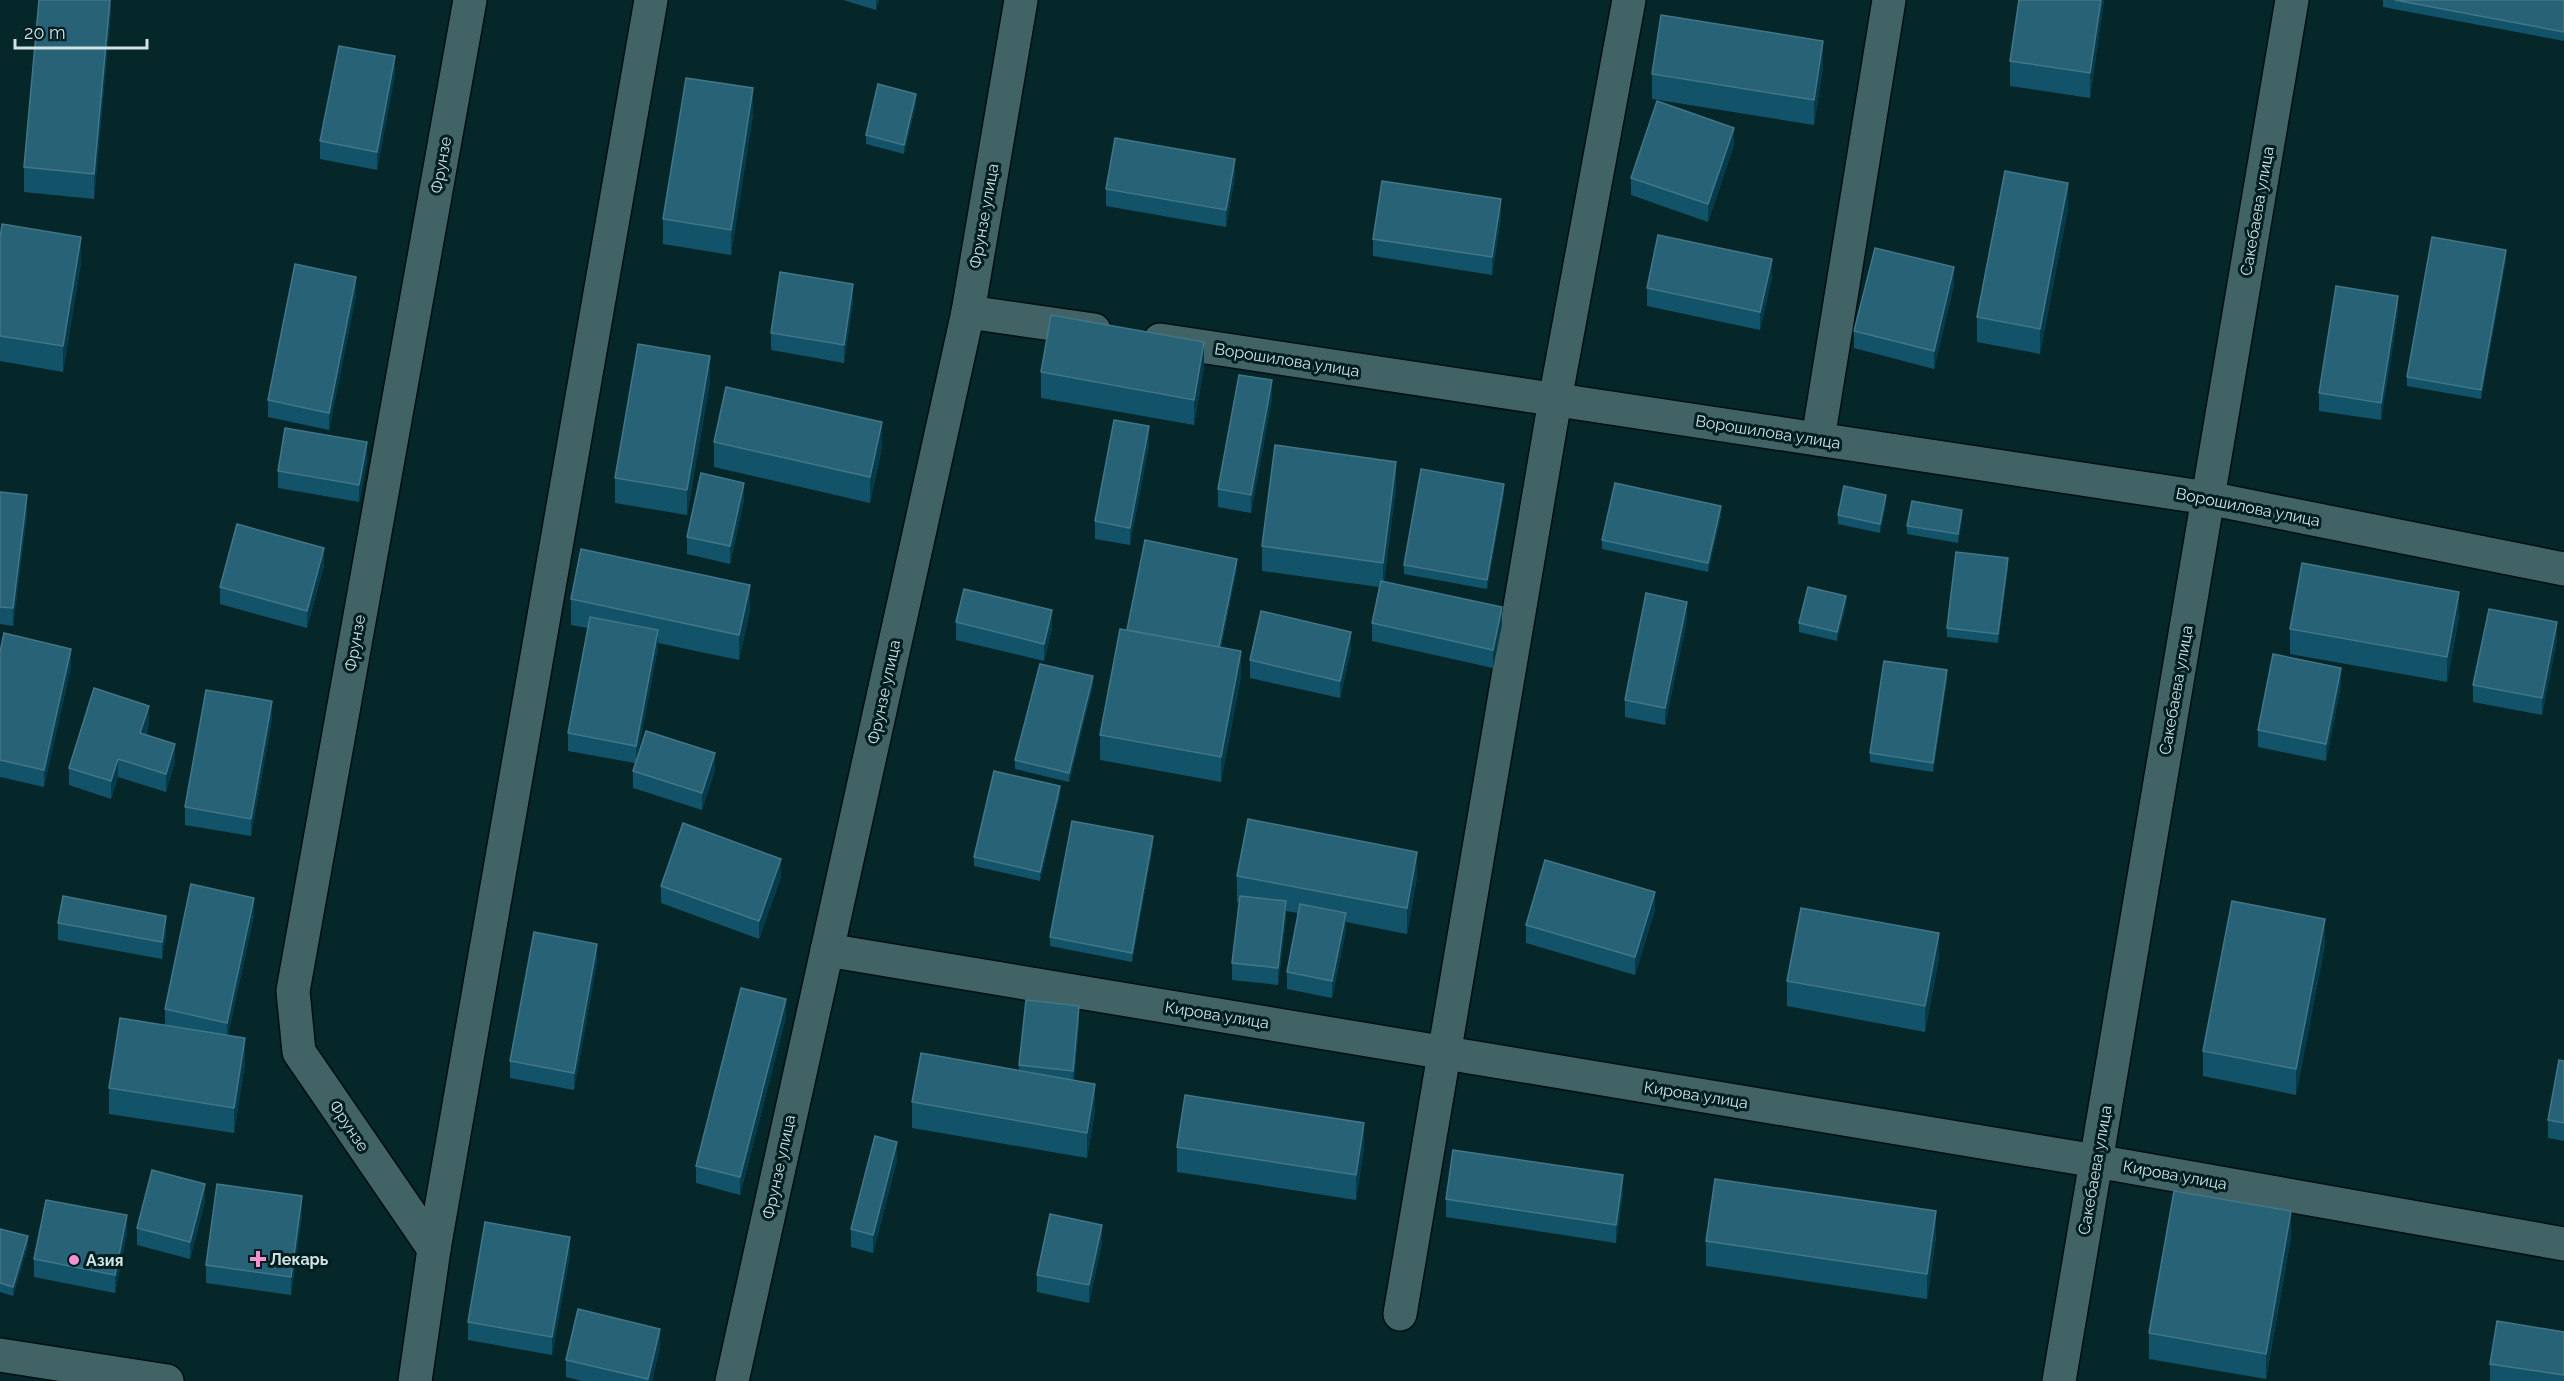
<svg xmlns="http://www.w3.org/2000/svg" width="2564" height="1381" font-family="Raleway,sans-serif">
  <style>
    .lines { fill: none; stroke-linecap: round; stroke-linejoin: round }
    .street-casing { stroke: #000e11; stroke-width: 36 }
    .street { stroke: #426366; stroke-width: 33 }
    .wall { fill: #13536a }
    .shaded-wall { fill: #053b4b }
    .building { fill: #286277; stroke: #427688; stroke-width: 1.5 }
    .poi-dot { fill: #f590d1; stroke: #001d20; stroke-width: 2 }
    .labels { text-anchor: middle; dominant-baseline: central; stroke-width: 6; stroke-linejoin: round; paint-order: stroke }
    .street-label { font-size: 16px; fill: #d0e2e3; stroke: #001d20 }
    .poi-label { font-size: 16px; font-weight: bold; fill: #d0e2e3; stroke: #001d20; text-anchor: start }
  </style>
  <rect width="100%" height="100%" fill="#052729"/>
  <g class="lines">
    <defs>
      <g id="street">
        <path d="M968,312L1094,330"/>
        <path d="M1160,340L2208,498L2564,569"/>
        <path d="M1818,439L1889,0"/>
        <path d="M827,950L2096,1161L2564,1244"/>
        <path d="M434,1249L299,1052L293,991L470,0"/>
        <path d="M1400,1314L1555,400L1629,0"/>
        <path d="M0,1355L167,1381"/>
        <path d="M415,1381L434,1249L651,0"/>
        <path d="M732,1381L968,312L1021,0"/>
        <path d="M2059,1381L2292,0"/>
      </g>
    </defs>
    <use href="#street" class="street-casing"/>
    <use href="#street" class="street"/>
  </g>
  <g class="wall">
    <path d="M111,0V10L94,199L24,192V167Z"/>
    <path d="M843,0H879L876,10Z"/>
    <path d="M2019,0H2104L2090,98L2010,86V61Z"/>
    <path d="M2383,0H2564V41L2383,7Z"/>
    <path d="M1823,67L1814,125L1652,99V74Z"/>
    <path d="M395,74L377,170L320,159V141Z"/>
    <path d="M916,103L904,154L866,144V135Z"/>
    <path d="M753,114L731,255L663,244V219Z"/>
    <path d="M1734,145L1708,222L1631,195V178Z"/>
    <path d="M1235,176L1226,227L1106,206V189Z"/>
    <path d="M2068,208L2040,354L1977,342V317Z"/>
    <path d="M1501,217L1492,275L1373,256V239Z"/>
    <path d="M0,239L81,262L63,372L0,361Z"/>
    <path d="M2506,259L2481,399L2407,386V377Z"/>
    <path d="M1772,277L1760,330L1647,306V288Z"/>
    <path d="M1954,285L1934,369L1854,348V331Z"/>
    <path d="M356,295L329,430L268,417V400Z"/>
    <path d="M853,301L844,363L771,350V333Z"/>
    <path d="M2398,313L2381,420L2319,411V393Z"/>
    <path d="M1204,367L1194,425L1041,398V372Z"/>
    <path d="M710,382L687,515L615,503V478Z"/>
    <path d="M1272,398L1251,513L1218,507V489Z"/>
    <path d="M714,442L882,447L870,503L714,467Z"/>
    <path d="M1149,444L1130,545L1095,539V521Z"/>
    <path d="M367,460L359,502L278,488V471Z"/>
    <path d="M1396,487L1384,582L1502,625L1493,668L1372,641V623L1379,587L1262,571V546Z"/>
    <path d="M0,492L27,513L13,626L0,624Z"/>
    <path d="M1504,492L1487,589L1404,574V565Z"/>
    <path d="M744,500L730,564L687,554V537Z"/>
    <path d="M1886,504L1880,533L1838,524V515Z"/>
    <path d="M1721,515L1708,572L1602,549V540Z"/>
    <path d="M1962,519L1958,543L1907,534V526Z"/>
    <path d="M324,565L307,628L220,604V587Z"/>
    <path d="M2008,567L1998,643L1947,637V628Z"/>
    <path d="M1237,568L1221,647L1241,676L1221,782L1100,760V735L1127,630Z"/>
    <path d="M571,599L750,610L739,660L658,643V648L636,762L715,770L702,810L633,788V771L635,763L568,751V733L588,628L571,625Z"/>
    <path d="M1846,605L1837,641L1799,632V623Z"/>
    <path d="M2459,617L2447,682L2290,654V629Z"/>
    <path d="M1687,619L1665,725L1625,717V700Z"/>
    <path d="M956,622L1052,628L1044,661L956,640Z"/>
    <path d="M2557,640L2542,715L2473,702V685Z"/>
    <path d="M1351,650L1340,698L1250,678V660Z"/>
    <path d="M0,652L71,666L44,787L0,777Z"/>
    <path d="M1947,679L1933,772L1870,762V753Z"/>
    <path d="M1093,685L1069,782L1015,769V760Z"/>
    <path d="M2341,685L2326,761L2258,747V730Z"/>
    <path d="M272,719L251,836L185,825V807Z"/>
    <path d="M149,723L146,735L175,761L166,792L118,777L111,799L69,785V768Z"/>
    <path d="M1060,795L1040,881L974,866V857Z"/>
    <path d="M1153,845L1132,962L1050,946V937Z"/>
    <path d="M1237,876L1417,877L1407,934L1346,922V930L1332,998L1287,989V972L1298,913L1286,911V919L1278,985L1232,980V963L1239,902H1237Z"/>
    <path d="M781,877L759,939L661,903V886Z"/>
    <path d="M1655,910L1635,975L1526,943V925Z"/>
    <path d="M254,915L228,1035L245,1063L234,1133L109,1114V1088L165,1025V1009Z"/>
    <path d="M58,923L166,934L162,959L58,940Z"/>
    <path d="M2325,944L2296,1095L2203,1076V1051Z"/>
    <path d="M1939,958L1925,1032L1787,1006V981Z"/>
    <path d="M597,961L574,1090L510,1078V1061Z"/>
    <path d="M786,1017L740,1195L696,1183V1166Z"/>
    <path d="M1079,1023L1074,1081L1095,1110L1087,1158L912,1128V1102L1019,1071V1065Z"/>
    <path d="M2564,1061V1141L2548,1138V1120Z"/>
    <path d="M1177,1147L1364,1148L1356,1200L1177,1172Z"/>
    <path d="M897,1160L873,1253L851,1247V1229Z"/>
    <path d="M1623,1193L1616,1243L1446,1217V1199Z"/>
    <path d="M205,1201L190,1259L137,1245V1228Z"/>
    <path d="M302,1214L291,1295L206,1283V1265Z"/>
    <path d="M0,1229L28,1245L13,1296L0,1292Z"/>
    <path d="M127,1233L115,1293L34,1277V1259Z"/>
    <path d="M1936,1237L1927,1299L1706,1266V1241Z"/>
    <path d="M2291,1237L2266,1379L2149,1359V1333Z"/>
    <path d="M1102,1243L1089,1303L1037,1292V1275Z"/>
    <path d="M570,1254L552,1355L468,1340V1322Z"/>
    <path d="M2564,1332V1381H2490V1364Z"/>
    <path d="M660,1347L652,1381H582L566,1377V1360Z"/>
  </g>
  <g class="shaded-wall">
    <path d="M110,0H111V10L94,199V174Z"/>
    <path d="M876,0H879L876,10Z"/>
    <path d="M2101,0H2104L2090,98V73Z"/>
    <path d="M1823,41V67L1814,125V100Z"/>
    <path d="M395,56V74L377,170V152Z"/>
    <path d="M753,88V114L731,255V230Z"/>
    <path d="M916,94V103L904,154V145Z"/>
    <path d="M1734,128V145L1708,222V204Z"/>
    <path d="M1235,159V176L1226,227V210Z"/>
    <path d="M2068,183V208L2040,354V329Z"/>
    <path d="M1501,199V217L1492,275V257Z"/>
    <path d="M81,237V262L63,372V346Z"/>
    <path d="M2506,250V259L2481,399V390Z"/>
    <path d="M1772,259V277L1760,330V312Z"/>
    <path d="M1954,267V285L1934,369V351Z"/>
    <path d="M356,277V295L329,430V413Z"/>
    <path d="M853,284V301L844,363V345Z"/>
    <path d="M2398,296V313L2381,420V403Z"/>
    <path d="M1204,342V367L1194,425V400Z"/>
    <path d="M710,356V382L687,515V490Z"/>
    <path d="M1272,380V398L1251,513V495Z"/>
    <path d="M882,422V447L870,503V477Z"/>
    <path d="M1149,426V444L1130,545V528Z"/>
    <path d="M367,442V460L359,502V485Z"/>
    <path d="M1396,462V487L1383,588V563Z"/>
    <path d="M744,483V500L730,564V546Z"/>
    <path d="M1504,484V492L1487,589V580Z"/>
    <path d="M27,495V513L13,626V608Z"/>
    <path d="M1886,495V504L1880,533V524Z"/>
    <path d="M1721,506V515L1708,572V563Z"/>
    <path d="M1962,510V519L1958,543V534Z"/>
    <path d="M324,548V565L307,628V611Z"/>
    <path d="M2008,558V567L1998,643V634Z"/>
    <path d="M1237,559V568L1218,659V650Z"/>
    <path d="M750,585V610L739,660V635Z"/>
    <path d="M2459,592V617L2447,682V657Z"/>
    <path d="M1846,596V605L1837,641V632Z"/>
    <path d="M1687,602V619L1665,725V708Z"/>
    <path d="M1502,607V625L1493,668V650Z"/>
    <path d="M1052,610V628L1044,661V644Z"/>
    <path d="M2557,622V640L2542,715V698Z"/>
    <path d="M658,630V648L636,763V746Z"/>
    <path d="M1351,632V650L1340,698V681Z"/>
    <path d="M71,649V666L44,787V770Z"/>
    <path d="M1241,651V676L1221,782V757Z"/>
    <path d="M2341,668V685L2326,761V744Z"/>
    <path d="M1947,670V679L1933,772V763Z"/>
    <path d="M1093,676V685L1069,782V773Z"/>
    <path d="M272,701V719L251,836V819Z"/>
    <path d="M149,706V723L140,750V733Z"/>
    <path d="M175,744V761L166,792V774Z"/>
    <path d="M715,753V770L702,810V793Z"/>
    <path d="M118,759V777L111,799V781Z"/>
    <path d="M1060,786V795L1040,881V872Z"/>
    <path d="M1153,836V845L1132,962V953Z"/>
    <path d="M1417,852V877L1407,934V908Z"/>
    <path d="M781,859V877L759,939V921Z"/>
    <path d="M1655,892V910L1635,975V957Z"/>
    <path d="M254,898V915L227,1040V1023Z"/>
    <path d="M1286,901V919L1278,985V968Z"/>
    <path d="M1346,913V930L1332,998V981Z"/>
    <path d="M166,916V934L162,959V942Z"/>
    <path d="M2325,919V944L2296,1095V1069Z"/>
    <path d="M1939,933V958L1925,1032V1006Z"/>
    <path d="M597,944V961L574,1090V1073Z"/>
    <path d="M786,999V1017L740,1195V1177Z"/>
    <path d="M1079,1006V1023L1073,1088V1071Z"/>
    <path d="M245,1038V1063L234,1133V1108Z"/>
    <path d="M1095,1084V1110L1087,1158V1133Z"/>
    <path d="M1364,1123V1148L1356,1200V1175Z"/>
    <path d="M897,1142V1160L873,1253V1235Z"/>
    <path d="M1623,1175V1193L1616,1243V1225Z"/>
    <path d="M205,1184V1201L190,1259V1242Z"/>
    <path d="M302,1196V1214L291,1295V1277Z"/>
    <path d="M1936,1211V1237L1927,1299V1274Z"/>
    <path d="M2291,1211V1237L2266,1379V1354Z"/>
    <path d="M127,1215V1233L115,1293V1275Z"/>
    <path d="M1102,1225V1243L1089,1303V1285Z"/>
    <path d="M28,1236V1245L13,1296V1287Z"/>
    <path d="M570,1237V1254L552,1355V1337Z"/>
    <path d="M660,1329V1347L652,1381H648Z"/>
  </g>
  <g class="building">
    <path d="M39,0H110L94,174L24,167Z"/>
    <path d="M2019,0H2101L2090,73L2010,61Z"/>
    <path d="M2395,0H2564V32Z"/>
    <path d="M1661,15L1823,41L1814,100L1652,74Z"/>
    <path d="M339,46L395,56L377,152L320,141Z"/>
    <path d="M686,78L753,88L731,230L663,219Z"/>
    <path d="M878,84L916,94L904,145L866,135Z"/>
    <path d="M1657,101L1734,128L1708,204L1631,178Z"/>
    <path d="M1115,138L1235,159L1226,210L1106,189Z"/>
    <path d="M2005,171L2068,183L2040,329L1977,317Z"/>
    <path d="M1382,181L1501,199L1492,257L1373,239Z"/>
    <path d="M2,224L81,237L63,346L0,336V239Z"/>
    <path d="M1658,235L1772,259L1760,312L1647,288Z"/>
    <path d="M2432,237L2506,250L2481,390L2407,377Z"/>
    <path d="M1875,248L1954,267L1934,351L1854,331Z"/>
    <path d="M295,264L356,277L329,413L268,400Z"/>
    <path d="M780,272L853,284L844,345L771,333Z"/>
    <path d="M2336,286L2398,296L2381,403L2319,393Z"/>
    <path d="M1051,315L1204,342L1194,400L1041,372Z"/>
    <path d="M638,344L710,356L687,490L615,478Z"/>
    <path d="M1239,375L1272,380L1251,495L1218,489Z"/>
    <path d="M726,387L882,422L870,477L714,442Z"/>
    <path d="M1114,420L1149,426L1130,528L1095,521Z"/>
    <path d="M285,428L367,442L359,485L278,471Z"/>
    <path d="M1275,445L1396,462L1383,563L1262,546Z"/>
    <path d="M1421,469L1504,484L1487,580L1404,565Z"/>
    <path d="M701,473L744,483L730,546L687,537Z"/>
    <path d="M1615,483L1721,506L1708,563L1602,540Z"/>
    <path d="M1844,486L1886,495L1880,524L1838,515Z"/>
    <path d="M0,492L27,495L13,608L0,607Z"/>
    <path d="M1912,501L1962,510L1958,534L1907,526Z"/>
    <path d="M237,524L324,548L307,611L220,587Z"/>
    <path d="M1145,540L1237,559L1219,647L1127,630Z"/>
    <path d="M581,549L750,585L739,635L571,599Z"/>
    <path d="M1956,552L2008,558L1998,634L1947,628Z"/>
    <path d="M2302,563L2459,592L2447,657L2290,629Z"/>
    <path d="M1381,581L1502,607L1493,650L1372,623Z"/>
    <path d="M1808,587L1846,596L1837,632L1799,623Z"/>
    <path d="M964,589L1052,610L1044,644L956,622Z"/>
    <path d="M1646,593L1687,602L1665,708L1625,700Z"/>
    <path d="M2489,609L2557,622L2542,698L2473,685Z"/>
    <path d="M1261,611L1351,632L1340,681L1250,660Z"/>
    <path d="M590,617L658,630L636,746L568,733Z"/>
    <path d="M1120,629L1241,651L1221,757L1100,735Z"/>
    <path d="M4,633L71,649L44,770L0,760V652Z"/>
    <path d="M2273,654L2341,668L2326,744L2258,730Z"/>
    <path d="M1884,661L1947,670L1933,763L1870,753Z"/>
    <path d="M1040,664L1093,676L1069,773L1015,760Z"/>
    <path d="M94,688L149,706L140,733L175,744L166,774L118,759L111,781L69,768Z"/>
    <path d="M206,690L272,701L251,819L185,807Z"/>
    <path d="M646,731L715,753L702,793L633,771Z"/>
    <path d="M994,771L1060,786L1040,872L974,857Z"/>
    <path d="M1248,819L1417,852L1407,908L1237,876Z"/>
    <path d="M1072,821L1153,836L1132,953L1050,937Z"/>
    <path d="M683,823L781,859L759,921L661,886Z"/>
    <path d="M1545,860L1655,892L1635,957L1526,925Z"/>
    <path d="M191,884L254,898L227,1023L165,1009Z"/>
    <path d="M63,896L166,916L162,942L58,923Z"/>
    <path d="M1240,896L1286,901L1278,968L1232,963Z"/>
    <path d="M2232,901L2325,919L2296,1069L2203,1051Z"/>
    <path d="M1300,904L1346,913L1332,981L1287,972Z"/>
    <path d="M1801,908L1939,933L1925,1006L1787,981Z"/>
    <path d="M534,932L597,944L574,1073L510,1061Z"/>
    <path d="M741,988L786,999L740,1177L696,1166Z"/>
    <path d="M1026,1000L1079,1006L1073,1071L1019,1065Z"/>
    <path d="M120,1018L245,1038L234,1108L109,1088Z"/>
    <path d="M921,1053L1095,1084L1087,1133L912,1102Z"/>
    <path d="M2559,1060L2564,1061V1123L2548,1120Z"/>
    <path d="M1185,1095L1364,1123L1356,1175L1177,1147Z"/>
    <path d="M875,1136L897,1142L873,1235L851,1229Z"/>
    <path d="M1453,1150L1623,1175L1616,1225L1446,1199Z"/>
    <path d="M152,1170L205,1184L190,1242L137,1228Z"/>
    <path d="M1715,1179L1936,1211L1927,1274L1706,1241Z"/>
    <path d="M217,1184L302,1196L291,1277L206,1265Z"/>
    <path d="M2174,1191L2291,1211L2266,1354L2149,1333Z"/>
    <path d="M46,1200L127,1215L115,1275L34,1259Z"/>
    <path d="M1050,1214L1102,1225L1089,1285L1037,1275Z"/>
    <path d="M485,1222L570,1237L552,1337L468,1322Z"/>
    <path d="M0,1229L28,1236L13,1287L0,1283Z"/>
    <path d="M578,1309L660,1329L648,1379L566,1360Z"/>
    <path d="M2497,1321L2564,1332V1375L2490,1364Z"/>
  </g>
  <g class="poi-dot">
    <path d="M255 1250h6v6h6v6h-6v6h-6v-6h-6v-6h6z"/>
    <circle cx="74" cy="1260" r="6"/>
  </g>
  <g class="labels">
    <g class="street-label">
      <text transform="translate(441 165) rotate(-80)">Фрунзе</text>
      <text transform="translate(2257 211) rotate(-80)">Сакебаева улица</text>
      <text transform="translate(984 216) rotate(-80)">Фрунзе улица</text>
      <text transform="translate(1287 360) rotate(9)">Ворошилова улица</text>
      <text transform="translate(1768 432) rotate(9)">Ворошилова улица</text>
      <text transform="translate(2248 507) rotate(11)">Ворошилова улица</text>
      <text transform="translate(355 643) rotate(-80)">Фрунзе</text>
      <text transform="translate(2176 690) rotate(-80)">Сакебаева улица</text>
      <text transform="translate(884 692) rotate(-78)">Фрунзе улица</text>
      <text transform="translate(1217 1015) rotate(9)">Кирова улица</text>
      <text transform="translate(1696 1095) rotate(9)">Кирова улица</text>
      <text transform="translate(349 1126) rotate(56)">Фрунзе</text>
      <text transform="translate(779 1167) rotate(-78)">Фрунзе улица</text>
      <text transform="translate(2095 1170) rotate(-80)">Сакебаева улица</text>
      <text transform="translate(2175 1175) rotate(10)">Кирова улица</text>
    </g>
    <g class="poi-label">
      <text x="270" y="1259">Лекарь</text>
      <text x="86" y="1260">Азия</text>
    </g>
  </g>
  <path d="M15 39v9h132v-9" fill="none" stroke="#d0e2e3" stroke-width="3"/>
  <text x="24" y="39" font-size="18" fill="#d0e2e3" stroke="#001d20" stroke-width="4.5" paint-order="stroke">20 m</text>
</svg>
